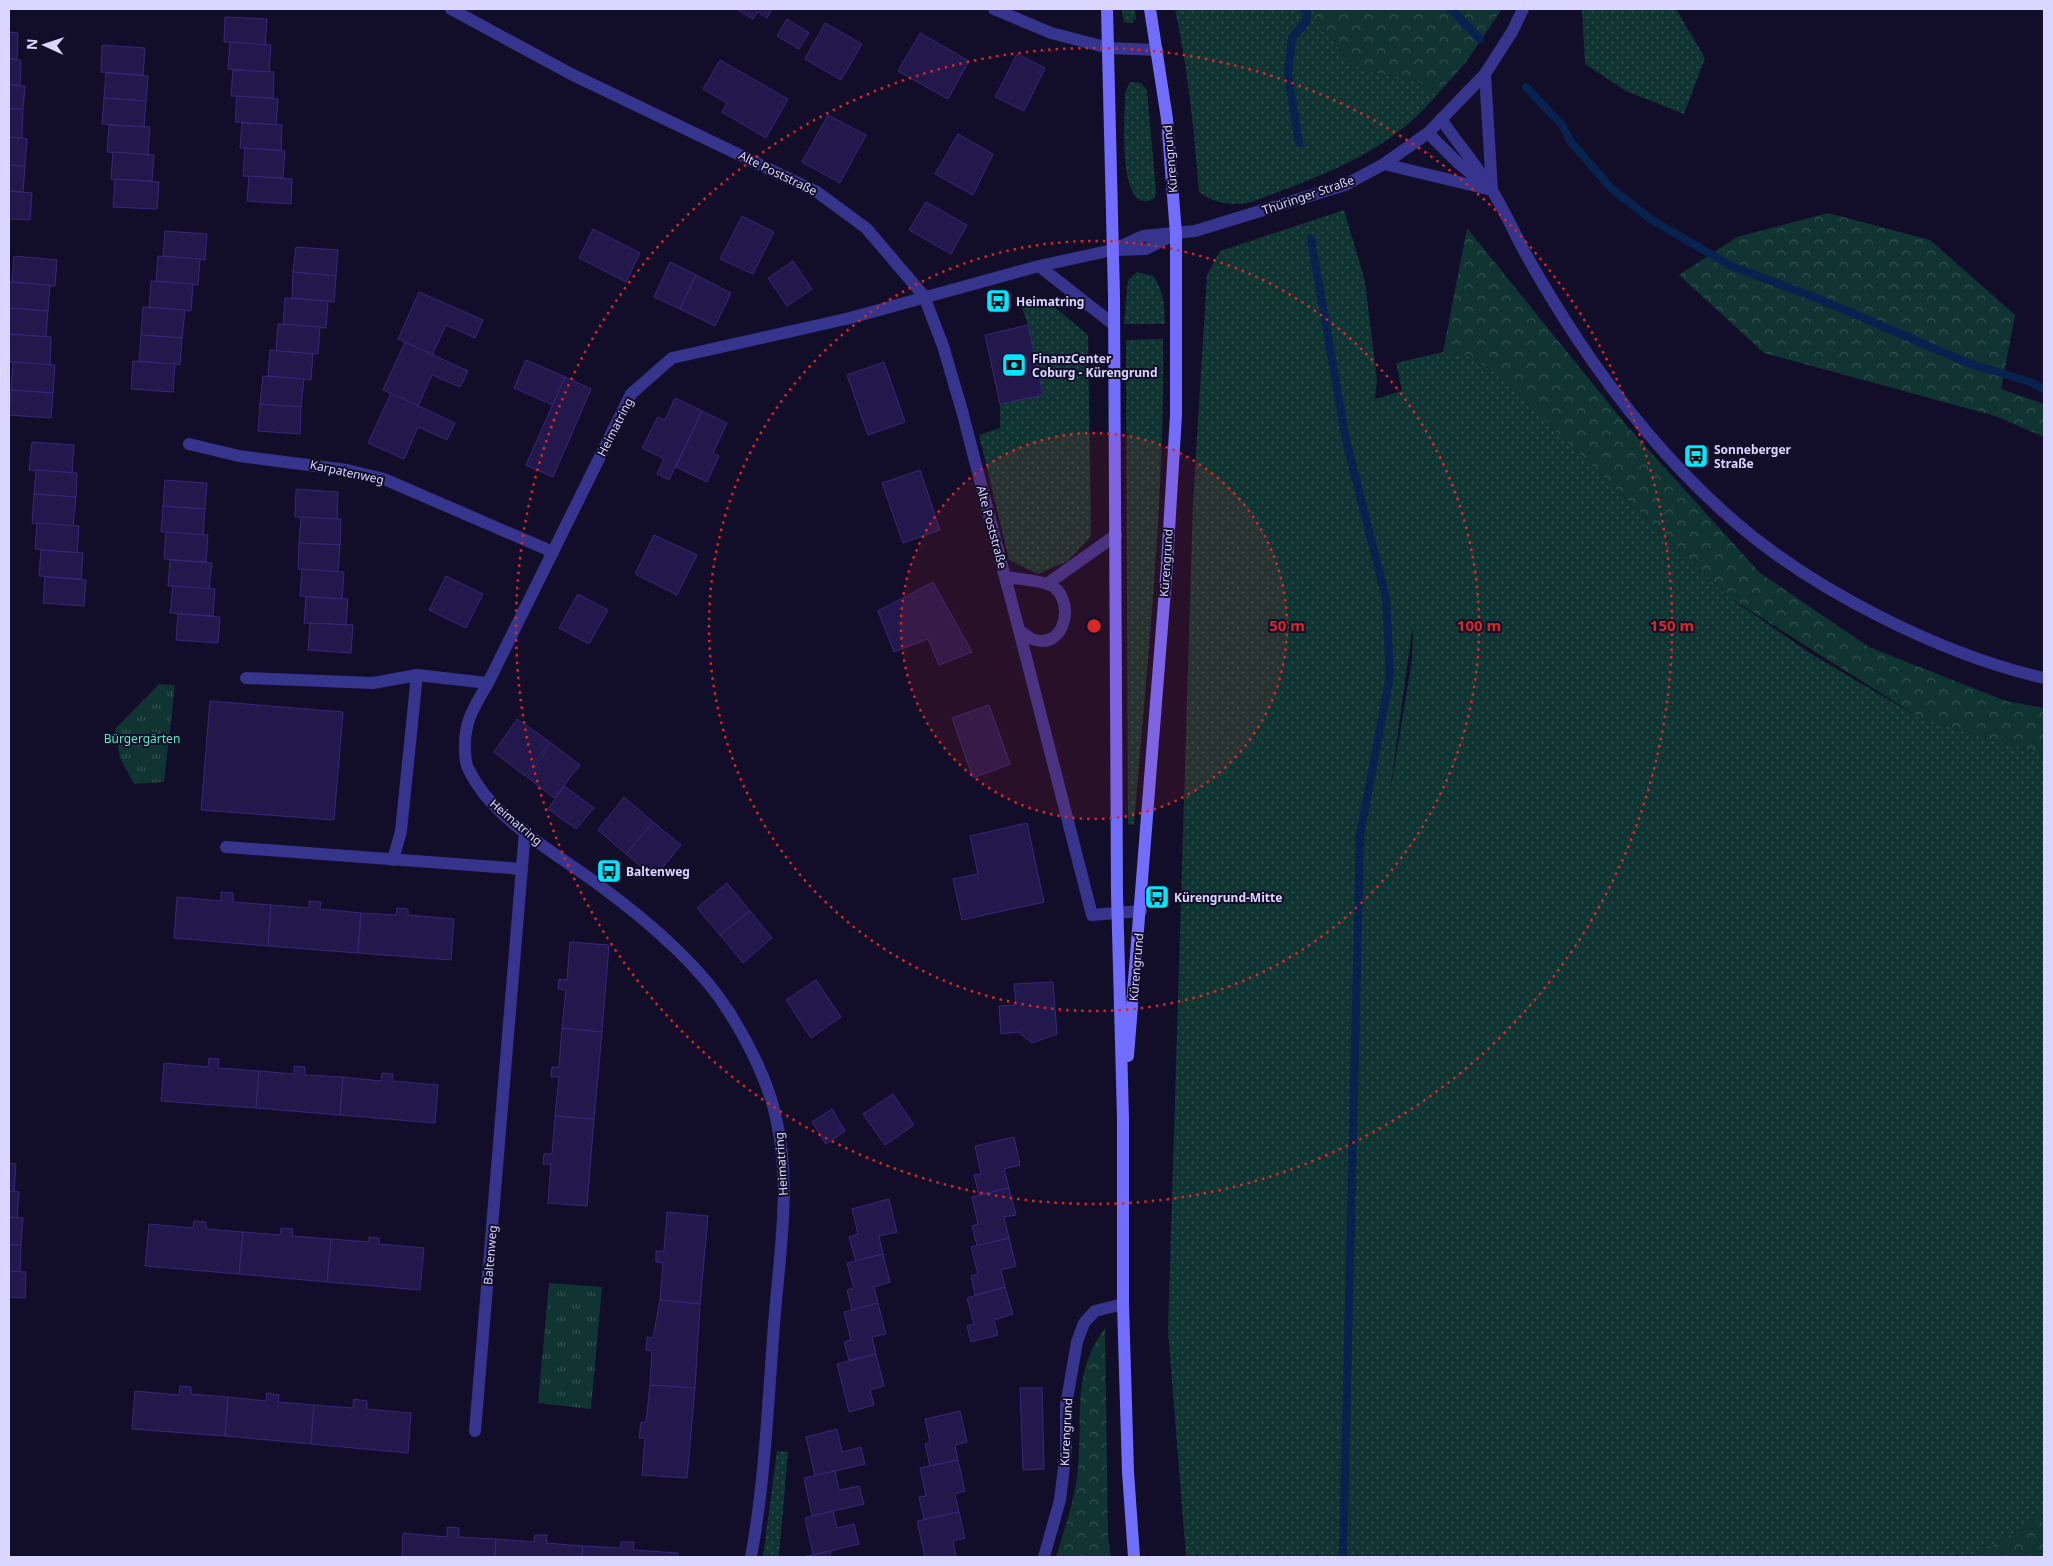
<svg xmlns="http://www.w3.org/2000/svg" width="2053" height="1566" font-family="'Noto Sans',sans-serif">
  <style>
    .grass { fill: url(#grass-dots); fill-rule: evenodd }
    .forest { fill: url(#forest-crowns) }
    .park { fill: url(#park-tufts) }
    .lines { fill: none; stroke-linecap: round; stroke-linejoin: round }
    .stream { stroke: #07224e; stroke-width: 8 }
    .building { fill: #22184c; stroke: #38277a }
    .street { stroke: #37348d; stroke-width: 12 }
    .secondary { stroke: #706dff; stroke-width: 12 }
    .ring { fill: none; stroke: #d62828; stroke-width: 2.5; stroke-dasharray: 2.5 5 }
    .labels { text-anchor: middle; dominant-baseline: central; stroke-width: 4; stroke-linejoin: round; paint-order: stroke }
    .street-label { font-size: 12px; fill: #dad6ff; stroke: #120d29 }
    .poi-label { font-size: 12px; font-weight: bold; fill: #dad6ff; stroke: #120d29; text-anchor: start }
    .park-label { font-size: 12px; fill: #55ebc5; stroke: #120d29 }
    .centre { fill: #d62828; stroke: #120d29; stroke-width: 2.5 }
    .ring-label { font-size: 15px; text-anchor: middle; font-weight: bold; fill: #d62828; stroke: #120d29; stroke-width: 4; stroke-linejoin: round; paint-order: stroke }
  </style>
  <defs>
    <pattern id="grass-dots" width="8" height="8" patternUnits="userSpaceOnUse" patternTransform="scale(1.25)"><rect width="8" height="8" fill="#103432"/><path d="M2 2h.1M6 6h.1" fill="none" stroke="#325151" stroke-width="1.8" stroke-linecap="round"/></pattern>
    <pattern id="forest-crowns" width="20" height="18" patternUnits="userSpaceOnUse" patternTransform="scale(1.25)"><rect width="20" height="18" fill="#103432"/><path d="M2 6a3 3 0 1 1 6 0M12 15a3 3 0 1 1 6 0" fill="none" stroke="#325151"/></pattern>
    <pattern id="park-tufts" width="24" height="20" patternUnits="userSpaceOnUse" patternTransform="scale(1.25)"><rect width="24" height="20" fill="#103432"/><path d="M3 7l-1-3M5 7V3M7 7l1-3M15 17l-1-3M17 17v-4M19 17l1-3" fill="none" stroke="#325151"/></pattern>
  </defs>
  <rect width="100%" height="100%" fill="#120d29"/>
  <g class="grass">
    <path d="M1122,9H1135L1136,19L1132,23H1126L1123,20Z"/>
    <path d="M1175,9H1314C1315,28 1321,28 1332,40C1341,51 1349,63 1362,69C1384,78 1424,72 1434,98C1386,155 1319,176 1252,202C1233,206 1215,204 1199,192C1194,131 1188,69 1175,9Z"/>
    <path d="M1582,9H1676L1705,58L1684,114L1626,91L1585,64Z"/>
    <path d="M1130,82L1141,83L1147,90L1156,191L1155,198C1116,221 1125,111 1125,93Z"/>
    <path d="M1344,210L1365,281L1377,381L1375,399L1402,391L1396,363L1443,352L1470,356L1499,376L1727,596L1813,655L1920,718L2044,755V1514L1974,1557H1186L1168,1331L1193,502L1207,275L1220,251ZM1413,631L1412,660L1389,799L1412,631Z"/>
    <path d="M1137,272L1153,276C1164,291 1164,305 1165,324H1124L1128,280Z"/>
    <path d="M1019,300L1051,304L1088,335L1091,536L1068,561L1038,574L1009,560L979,435L1000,428V404L1043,394L1028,325Z"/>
    <path d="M1163,339C1165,501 1147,664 1134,825L1128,824L1126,340Z"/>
    <path d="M777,1451L788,1452L779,1557H763Z"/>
  </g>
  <g class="forest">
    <path d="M1314,9H1502L1466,62L1434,98C1424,72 1384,78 1362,69C1349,63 1341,51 1332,40C1321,28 1314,28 1314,9Z"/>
    <path d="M1828,213L1930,240L2015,315L2001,389L2044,404V437L1995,416L1764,353L1679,275L1737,237Z"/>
    <path d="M1467,228L1627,426L1760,573L1869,647L2006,701L2044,708V755L1920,718L1727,596L1499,376L1470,356L1443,352Z"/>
    <path d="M1105,1328L1108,1536L1111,1557H1056C1065,1528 1075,1499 1078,1468C1083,1416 1071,1374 1105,1328Z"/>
    <path d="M2044,1514V1557H1974Z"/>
  </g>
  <g class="park">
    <path d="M159,684L175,685L164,782L134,784L120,758L115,729Z"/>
    <path d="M549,1283L602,1287L591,1409L538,1403Z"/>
  </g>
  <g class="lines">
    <g class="stream">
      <path d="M1451,9L1480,39"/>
      <path d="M1526,87L1562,125L1571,142L1612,189L1652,220L1731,266L1819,299L1968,363L2030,382L2044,389"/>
      <path d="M1299,143L1288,74L1292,38L1306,22L1307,12L1304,9"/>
      <path d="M1311,239L1346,440L1386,598L1390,676L1360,835L1343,1557"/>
    </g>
  </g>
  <g class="building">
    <path d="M736,9H772L767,18L758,12L753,19Z"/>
    <path d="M225,17L267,19L265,45L224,42Z"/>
    <path d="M787,19L809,33L799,49L777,36Z"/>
    <path d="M825,23L862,44L841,80L805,59Z"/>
    <path d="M9,32L18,33L17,59H9Z"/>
    <path d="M920,33L969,61L948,99L898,71Z"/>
    <path d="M230,42L271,45L269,72L228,69Z"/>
    <path d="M102,45L145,48L143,75L101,72Z"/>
    <path d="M1017,54L1045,68L1024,111L995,97Z"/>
    <path d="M9,59L21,60L20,85H9Z"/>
    <path d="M720,60L788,99L766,138L722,112L727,103L703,89Z"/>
    <path d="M233,70L274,72L273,98L231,96Z"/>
    <path d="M106,73L148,76L146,101L104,98Z"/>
    <path d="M9,85L25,86L23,109H9Z"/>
    <path d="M237,96L278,99L276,125L235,122Z"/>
    <path d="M104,98L146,101L144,127L102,124Z"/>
    <path d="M9,109H23L22,138L9,137Z"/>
    <path d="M828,115L866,135L840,183L802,162Z"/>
    <path d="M242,123L282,125L281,150L240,148Z"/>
    <path d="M109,125L150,127L148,155L107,152Z"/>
    <path d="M958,134L993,154L973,195L935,174Z"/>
    <path d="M9,137L27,139L25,166L9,165Z"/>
    <path d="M245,148L285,151L283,178L243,176Z"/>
    <path d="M113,152L154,155L152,181L111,179Z"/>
    <path d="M9,165L25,166L23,192L9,191Z"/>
    <path d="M249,176L292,179L291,204L247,201Z"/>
    <path d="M115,179L159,182L157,209L113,207Z"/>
    <path d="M9,191L32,193L30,220L9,219Z"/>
    <path d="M926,202L967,225L951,254L909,230Z"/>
    <path d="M742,216L774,232L753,274L720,259Z"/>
    <path d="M593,229L640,253L626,282L579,258Z"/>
    <path d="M165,231L207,234L205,260L163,256Z"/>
    <path d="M296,247L338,250L336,276L293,272Z"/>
    <path d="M14,256L57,260L55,286L12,282Z"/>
    <path d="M158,256L200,259L198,285L156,281Z"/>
    <path d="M793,261L812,289L787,306L768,278Z"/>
    <path d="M670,262L696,275L680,309L654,297Z"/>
    <path d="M293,272L336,276L334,302L292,298Z"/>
    <path d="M696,275L731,293L715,326L680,309Z"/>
    <path d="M151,281L193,284L191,311L149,307Z"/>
    <path d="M9,282L50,285L48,311L9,308Z"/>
    <path d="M419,292L483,320L475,338L446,325L432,355L398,339Z"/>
    <path d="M285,298L328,301L326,328L283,324Z"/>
    <path d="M143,307L185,310L182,338L141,335Z"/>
    <path d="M9,308L48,311L46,337L9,334Z"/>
    <path d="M278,324L320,327L318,354L276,351Z"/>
    <path d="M1028,325L1043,395L1000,404L985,335Z"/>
    <path d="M9,334L51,337L50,365L9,362Z"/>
    <path d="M141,335L182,338L180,365L139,361Z"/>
    <path d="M405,342L468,371L460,387L432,375L418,406L383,390Z"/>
    <path d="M270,350L313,354L311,380L268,376Z"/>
    <path d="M526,360L565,377L553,405L514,388Z"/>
    <path d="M133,361L175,364L173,392L131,389Z"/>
    <path d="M13,362L55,365L53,393L11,390Z"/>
    <path d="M884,362L905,422L868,435L847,375Z"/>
    <path d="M263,376L304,379L301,407L260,404Z"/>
    <path d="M565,377L591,389L553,477L526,465Z"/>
    <path d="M11,390L53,393L51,418L9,415Z"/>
    <path d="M391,393L455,423L447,440L418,427L404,459L368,443Z"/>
    <path d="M675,398L702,411L669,480L657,474L664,459L642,448L658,417L665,420Z"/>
    <path d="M260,404L301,407L300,434L258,431Z"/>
    <path d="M702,411L727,423L713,453L719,456L707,482L676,467Z"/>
    <path d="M32,442L74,445L72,473L29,470Z"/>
    <path d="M36,470L77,473L76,497L34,494Z"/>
    <path d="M920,470L940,530L903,543L882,483Z"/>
    <path d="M165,480L207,483L205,509L163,506Z"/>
    <path d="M296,489L338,492L337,519L295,517Z"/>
    <path d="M34,494L76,497L73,526L32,523Z"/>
    <path d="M163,506L205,509L203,535L161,532Z"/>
    <path d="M301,517L341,519L340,545L299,543Z"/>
    <path d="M37,523L79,526L77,553L35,549Z"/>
    <path d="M166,532L208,535L206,562L164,559Z"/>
    <path d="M654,535L697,555L677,595L635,574Z"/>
    <path d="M299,543L340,545L338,572L298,569Z"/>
    <path d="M41,550L83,553L81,579L39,576Z"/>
    <path d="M170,560L212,563L209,589L168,586Z"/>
    <path d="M302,569L344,572L342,599L300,596Z"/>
    <path d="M446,576L483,594L466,628L429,610Z"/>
    <path d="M45,577L86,580L84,606L43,603Z"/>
    <path d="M933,582L972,652L939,665L928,639L894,652L878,611Z"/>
    <path d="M173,586L215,589L213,616L170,613Z"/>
    <path d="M578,594L608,610L589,644L559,628Z"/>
    <path d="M306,597L348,599L346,625L304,623Z"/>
    <path d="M178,614L220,617L218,643L176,640Z"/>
    <path d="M310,623L353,625L351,653L308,650Z"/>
    <path d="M210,701L343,712L334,820L201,810Z"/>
    <path d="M989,705L1010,764L973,778L952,718Z"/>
    <path d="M517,719L550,742L525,776L494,752Z"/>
    <path d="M551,743L580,765L554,798L527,777Z"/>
    <path d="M564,786L594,808L576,829L548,809Z"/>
    <path d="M624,797L653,822L626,854L598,830Z"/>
    <path d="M653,822L681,845L654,878L626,854Z"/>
    <path d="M1027,823L1044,902L962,920L953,879L978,874L970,836Z"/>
    <path d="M727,883L750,911L720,935L697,908Z"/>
    <path d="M221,892L233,893V902L271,905L268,946L174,938L177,897L221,901Z"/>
    <path d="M309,901L321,902L320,909L361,913L358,953L268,946L271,905L309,908Z"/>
    <path d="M397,908L408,909V915L454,919L451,960L358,953L361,913L396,915Z"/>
    <path d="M750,911L772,938L743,963L720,935Z"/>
    <path d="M570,942L609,945L602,1032L562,1028L566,990L558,989L559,979L567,980Z"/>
    <path d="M816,980L841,1017L811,1038L786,1000Z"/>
    <path d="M1053,982L1057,1034L1032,1043L1018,1032L1001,1034L999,1006L1016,1005L1014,984Z"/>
    <path d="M562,1028L602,1032L594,1119L555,1116L559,1077H551L552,1067H559Z"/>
    <path d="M209,1058L219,1059L218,1068L259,1071L256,1108L161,1101L164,1063L208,1067Z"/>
    <path d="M294,1066L305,1067V1075L343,1077L340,1115L256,1108L259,1071L294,1074Z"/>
    <path d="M382,1073L393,1074L392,1081L438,1085L435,1123L340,1115L343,1077L381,1081Z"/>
    <path d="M893,1094L914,1125L885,1145L863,1114Z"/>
    <path d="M832,1109L845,1131L826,1144L812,1122Z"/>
    <path d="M555,1116L594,1119L587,1206L548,1203L551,1164H543L544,1154H552Z"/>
    <path d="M1014,1137L1020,1165L1004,1169L1009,1188L979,1195L974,1175L981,1174L975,1146Z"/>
    <path d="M9,1163L16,1164L14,1192L9,1191Z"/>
    <path d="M1009,1188L1016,1215L1004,1217L1009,1238L977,1246L972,1226L978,1224L972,1197Z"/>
    <path d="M9,1191L19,1192L17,1218L9,1217Z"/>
    <path d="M889,1199L897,1232L879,1236L883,1254L856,1261L849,1237L858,1234L852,1209Z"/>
    <path d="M667,1212L708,1216L700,1304L660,1300L663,1263L656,1262V1251H664Z"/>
    <path d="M9,1217L23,1218L21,1245H9Z"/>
    <path d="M194,1221L206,1222V1229L243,1232L239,1274L145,1266L149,1224L193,1228Z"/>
    <path d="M281,1228L293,1229L292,1236L331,1239L327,1282L239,1274L243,1232L280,1235Z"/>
    <path d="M369,1237L379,1238V1244L424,1248L420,1290L327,1282L331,1239L369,1242Z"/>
    <path d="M1009,1238L1016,1266L1001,1270L1005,1287L975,1295L971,1276L978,1274L971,1247Z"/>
    <path d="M9,1245H21L20,1272L9,1271Z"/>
    <path d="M883,1254L890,1282L874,1287L878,1303L852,1310L847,1290L854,1288L847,1263Z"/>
    <path d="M9,1271L26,1272L25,1298L9,1297Z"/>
    <path d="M1005,1287L1013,1314L994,1320L998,1335L971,1342L967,1326L974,1324L967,1298Z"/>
    <path d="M660,1300L700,1304L695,1388L650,1385L652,1351L646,1350L647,1337L653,1338Z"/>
    <path d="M878,1303L886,1334L872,1337L876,1354L849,1360L844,1342L851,1340L844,1312Z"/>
    <path d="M876,1354L884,1386L870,1390L874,1405L849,1412L837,1364Z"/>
    <path d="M650,1385L695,1388L687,1478L642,1475L645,1438H639L641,1422H646Z"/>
    <path d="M180,1386L191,1387V1394L228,1397L225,1436L132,1429L135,1391L179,1395Z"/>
    <path d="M1020,1388H1042L1044,1469L1023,1470Z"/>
    <path d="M267,1393L279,1395L278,1402L314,1405L311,1444L225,1436L228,1397L266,1401Z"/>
    <path d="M354,1399L367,1401V1409L411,1413L408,1453L311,1444L314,1405L353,1408Z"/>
    <path d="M960,1411L967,1442L955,1445L958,1460L930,1466L925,1444L930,1442L925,1419Z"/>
    <path d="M837,1429L842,1452L861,1447L865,1464L815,1476L806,1437Z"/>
    <path d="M958,1460L965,1491L955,1494L959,1512L924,1519L919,1497L926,1496L920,1468Z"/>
    <path d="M835,1471L839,1490L859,1486L864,1504L812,1516L804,1478Z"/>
    <path d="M833,1511L837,1528L854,1524L859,1544L813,1555L805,1518Z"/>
    <path d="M959,1512L965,1538L953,1541L956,1557H925L917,1521Z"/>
    <path d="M447,1527L459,1528V1537L496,1539L495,1557H402L403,1533L447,1537Z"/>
    <path d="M535,1535H547L546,1543L583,1546L582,1557H495L496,1539L534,1542Z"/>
    <path d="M621,1542H634L633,1550L678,1553V1557H582L583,1546L621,1548Z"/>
    <path d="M830,1551L831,1557H801L813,1555Z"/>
  </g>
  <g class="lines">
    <g class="street">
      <path d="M451,9L571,74L817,192L866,228L924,296L943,346L961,407L1005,577C1018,579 1035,580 1048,584C1077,595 1067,652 1032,639C1028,637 1023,633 1019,630L1005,577"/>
      <path d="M994,9L1051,33L1109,48L1157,50"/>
      <path d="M1485,74L1492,190"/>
      <path d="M1441,119C1458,144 1478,167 1493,192C1504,210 1513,230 1523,249C1540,280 1559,311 1578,340C1622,406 1674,469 1734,521C1813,590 1942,655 2044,678"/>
      <path d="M1428,133L1457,162L1478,179"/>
      <path d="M1384,164L1492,190"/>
      <path d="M1117,250L1146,249L1172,236"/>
      <path d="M1039,266L1113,324"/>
      <path d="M189,444L239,456L347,470L384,479L553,552"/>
      <path d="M1047,584L1116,535"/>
      <path d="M1019,630L1092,915L1141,911"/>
      <path d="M246,678L373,683L417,675L488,683"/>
      <path d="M226,847L522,869"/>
      <path d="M393,860L401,831L417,675"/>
      <path d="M475,1431L525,831"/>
      <path d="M751,1557C765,1481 768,1402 774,1325C779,1257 792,1185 776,1118C769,1083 748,1042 729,1012C699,964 644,918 599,885C555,852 491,819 468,768C465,762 465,755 465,748C464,721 475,706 488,683L631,394L672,358L850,318L1039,266L1113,250L1143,236L1195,231L1345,185L1384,164L1428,133L1485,74L1512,32L1523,9"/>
      <path d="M1044,1557L1060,1500L1066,1450V1405L1077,1342L1084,1323L1095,1311L1123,1304"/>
    </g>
    <g class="secondary">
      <path d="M1107,9L1114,296L1117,894L1123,1118V1304L1128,1472L1134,1557"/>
      <path d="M1128,1056L1167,564L1176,415V234L1167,119L1150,9"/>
    </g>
  </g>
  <circle cx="1094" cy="626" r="193" fill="#d62828" fill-opacity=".12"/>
  <g class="ring">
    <circle cx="1094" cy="626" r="193"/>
    <circle cx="1094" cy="626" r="385"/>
    <circle cx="1094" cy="626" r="578"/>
  </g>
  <defs>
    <symbol id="bus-square" viewBox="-11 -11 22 22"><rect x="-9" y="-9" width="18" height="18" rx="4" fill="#02e6ff" stroke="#120d29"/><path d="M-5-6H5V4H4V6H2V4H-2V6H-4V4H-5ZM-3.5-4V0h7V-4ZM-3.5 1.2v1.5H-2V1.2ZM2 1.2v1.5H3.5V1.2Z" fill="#111"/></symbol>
    <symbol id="bank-square" viewBox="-11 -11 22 22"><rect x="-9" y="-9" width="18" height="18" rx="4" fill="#02e6ff" stroke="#120d29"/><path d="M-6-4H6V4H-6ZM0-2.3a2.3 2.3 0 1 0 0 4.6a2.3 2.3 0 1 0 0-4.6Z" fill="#111"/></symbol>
  </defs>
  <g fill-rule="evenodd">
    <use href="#bus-square" x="984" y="287" width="28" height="28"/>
    <use href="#bank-square" x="1000" y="351" width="28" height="28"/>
    <use href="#bus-square" x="1682" y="442" width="28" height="28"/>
    <use href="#bus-square" x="595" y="857" width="28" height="28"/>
    <use href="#bus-square" x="1143" y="883" width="28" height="28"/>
  </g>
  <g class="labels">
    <g class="street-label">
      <text transform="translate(1170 159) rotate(-95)">Kürengrund</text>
      <text transform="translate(778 173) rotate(26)">Alte Poststraße</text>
      <text transform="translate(1308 195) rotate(-19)">Thüringer Straße</text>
      <text transform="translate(615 427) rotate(-63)">Heimatring</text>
      <text transform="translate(347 472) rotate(12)">Karpatenweg</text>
      <text transform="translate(992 527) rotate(75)">Alte Poststraße</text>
      <text transform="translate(1166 563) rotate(-86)">Kürengrund</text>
      <text transform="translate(516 822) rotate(40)">Heimatring</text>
      <text transform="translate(1136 967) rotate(-85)">Kürengrund</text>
      <text transform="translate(781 1164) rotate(-94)">Heimatring</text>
      <text transform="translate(490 1255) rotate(-85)">Baltenweg</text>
      <text transform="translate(1066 1432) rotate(-87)">Kürengrund</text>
    </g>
    <g class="poi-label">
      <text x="1016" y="301">Heimatring</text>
      <text x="1032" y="358">FinanzCenter<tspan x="1032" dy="14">Coburg - Kürengrund</tspan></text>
      <text x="1714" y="449">Sonneberger<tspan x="1714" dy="14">Straße</tspan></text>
      <text x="626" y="871">Baltenweg</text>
      <text x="1174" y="897">Kürengrund-Mitte</text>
    </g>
    <g class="park-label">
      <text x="142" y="738">Bürgergärten</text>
    </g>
  </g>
  <circle cx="1094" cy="626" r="8" class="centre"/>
  <g class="ring-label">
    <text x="1287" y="631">50 m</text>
    <text x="1479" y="631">100 m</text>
    <text x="1672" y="631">150 m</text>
  </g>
  <rect width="2053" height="1566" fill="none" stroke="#dad6ff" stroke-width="20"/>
  <g transform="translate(45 45) rotate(273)" stroke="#120d29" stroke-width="4" paint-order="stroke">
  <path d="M0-4L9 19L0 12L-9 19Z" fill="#dad6ff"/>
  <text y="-8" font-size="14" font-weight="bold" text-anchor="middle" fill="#dad6ff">N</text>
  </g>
</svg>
